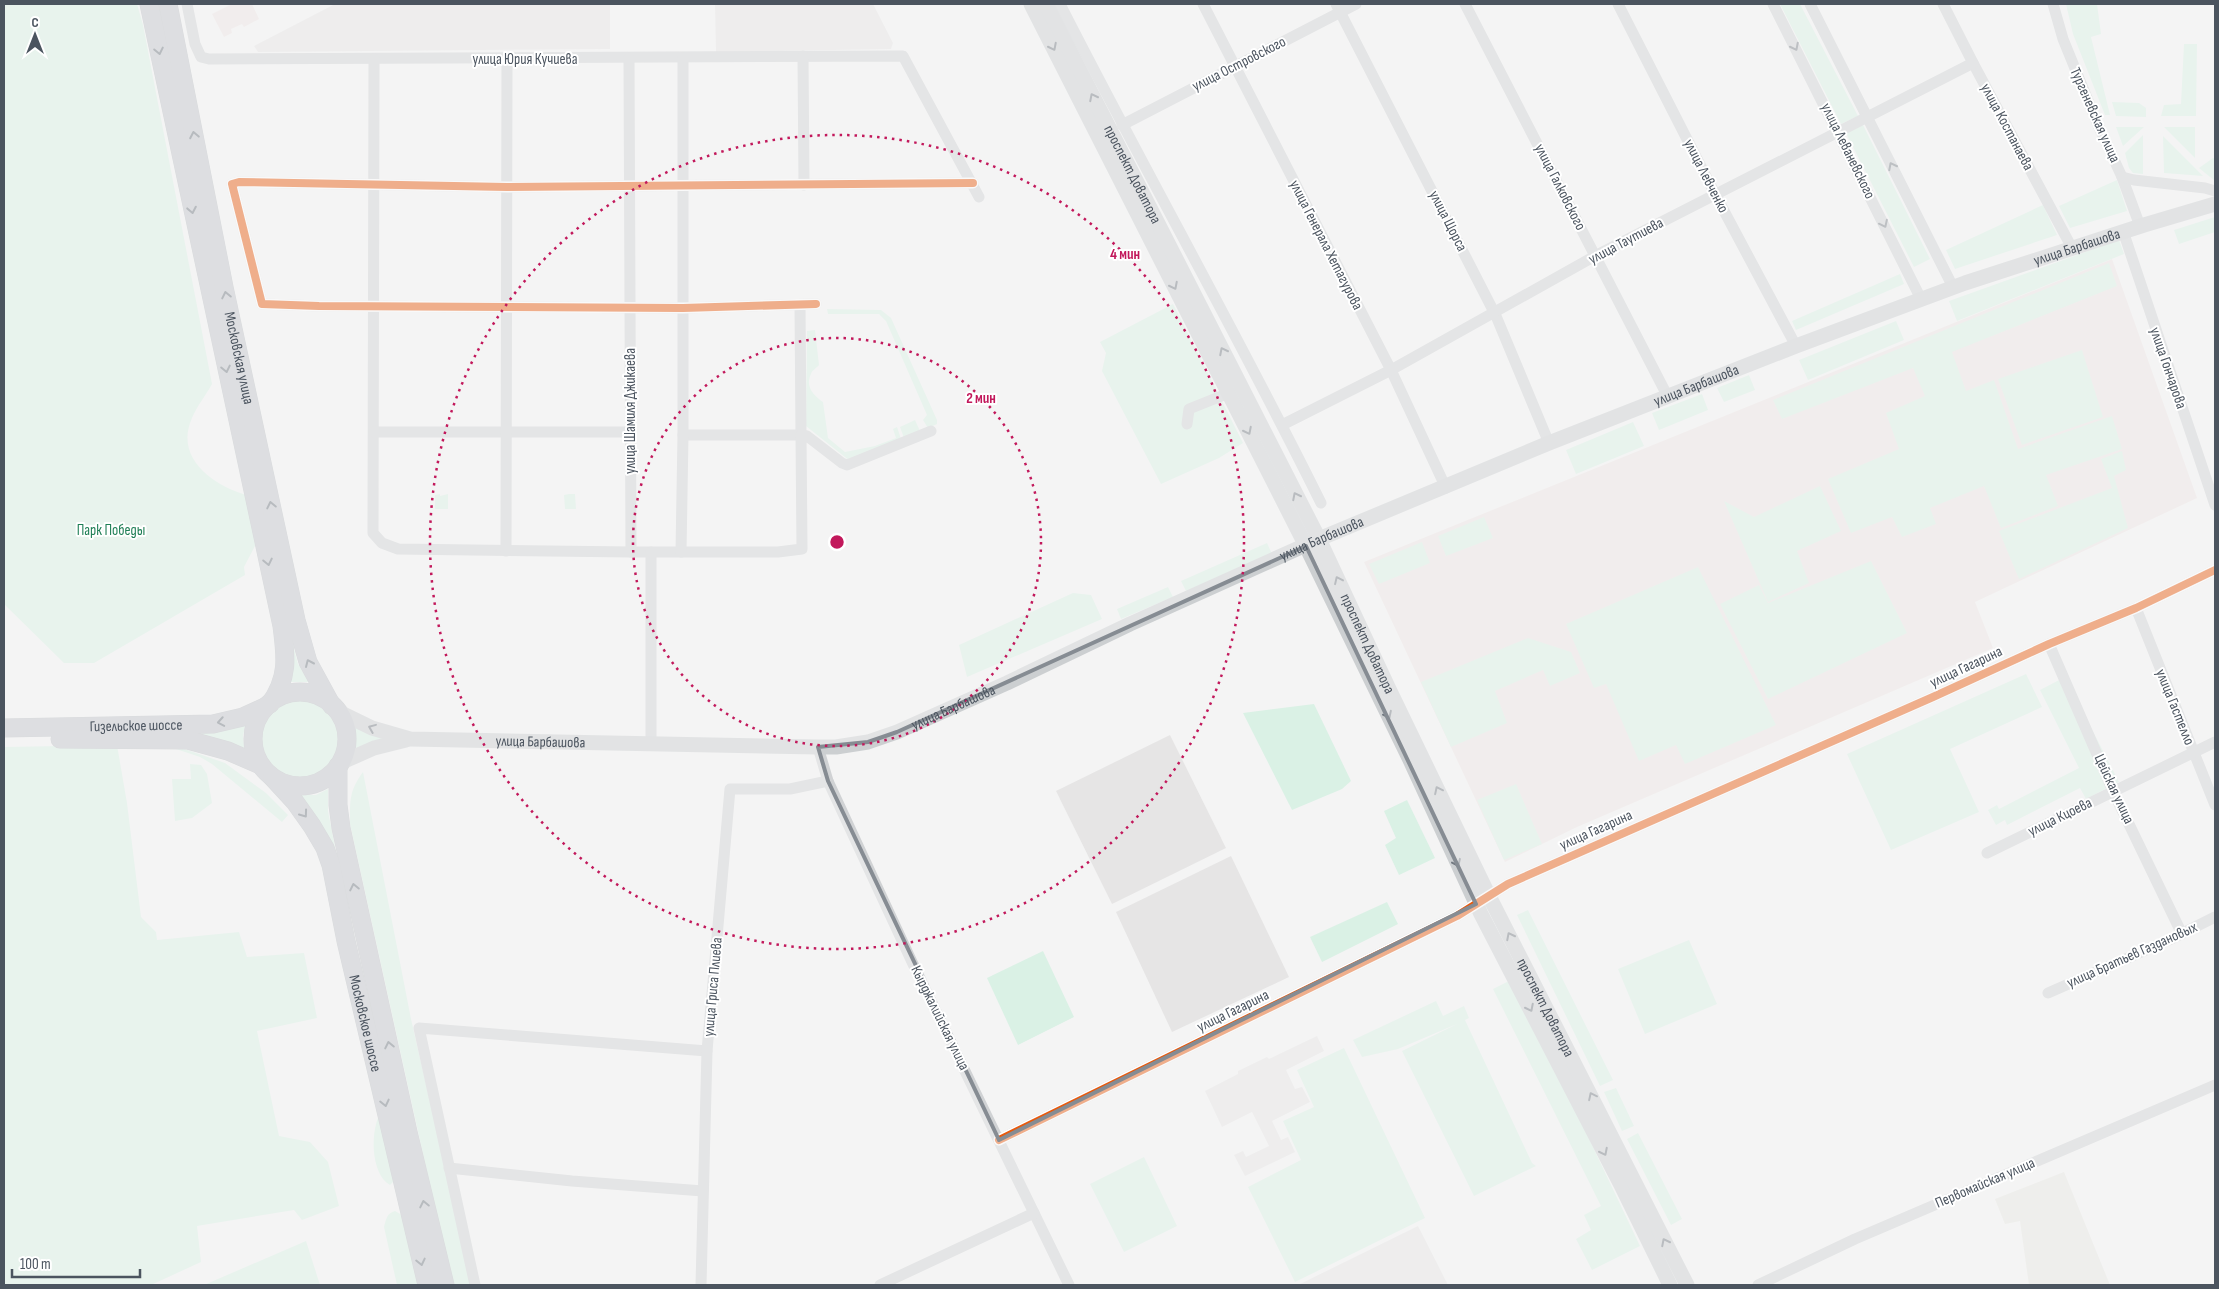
<svg xmlns="http://www.w3.org/2000/svg" width="2219" height="1289" font-family="'Sofia Sans Condensed',sans-serif">
  <style>
    .commercial { fill: #e7e7e2 }
    .education { fill: #e6e5e5 }
    .medical { fill: #eee5e4 }
    .green { fill: #daf1e5 }
    .lines { fill: none; stroke-linecap: round; stroke-linejoin: round }
    .highway-casing { stroke: #b9bdc2; stroke-width: 19 }
    .minor { stroke: #d0d2d4; stroke-width: 11 }
    .major { stroke: #cccfd1; stroke-width: 15 }
    .highway { stroke: #c1c4c9; stroke-width: 18 }
    .cycleway-casing { stroke: #fff; stroke-width: 11 }
    .cycleway { stroke: #e8590c; stroke-width: 8 }
    .oneway { stroke: #727981 }
    .oneway2 { stroke: #7a8088 }
    .oneway3 { stroke: #6e767f }
    .marked { fill: none; stroke: #868c93; stroke-width: 4; stroke-linejoin: round }
    .ring { fill: none; stroke: #c2185b; stroke-width: 2.5; stroke-dasharray: 2.5 5 }
    .labels { text-anchor: middle; dominant-baseline: central; stroke-width: 4; stroke-linejoin: round; paint-order: stroke }
    .street-label { font-size: 15px; fill: #4b545f; stroke: #fff }
    .park-label { font-size: 15px; fill: #1e7e55; stroke: #fff }
    .centre { fill: #c2185b; stroke: #fff; stroke-width: 2.5 }
    .ring-label { font-size: 15px; text-anchor: middle; font-weight: bold; fill: #c2185b; stroke: #fff; stroke-width: 4; stroke-linejoin: round; paint-order: stroke }
  </style>
  <rect width="100%" height="100%" fill="#f4f4f4"/>
  <path class="commercial" d="M2064,1172L2110,1285H2029L2020,1221L2005,1224L1995,1199Z"/>
  <g class="education">
    <path d="M335,4H610V49L258,52L254,46Z"/>
    <path d="M715,4H873L893,43L891,49L716,52Z"/>
    <path d="M1170,735L1226,848L1112,904L1056,791Z"/>
    <path d="M1231,856L1289,977L1172,1032L1116,912Z"/>
    <path d="M1317,1036L1324,1051L1286,1070L1295,1089L1302,1087L1310,1102L1272,1121L1281,1140L1288,1137L1295,1152L1245,1176L1234,1155L1243,1151L1246,1157L1269,1146L1252,1112L1222,1127L1205,1091L1238,1074V1071L1267,1057L1269,1059Z"/>
    <path d="M1418,1226L1448,1285H1298Z"/>
  </g>
  <g class="medical">
    <path d="M232,4H252L259,19L244,27L242,24L231,29L232,33L224,37L212,14Z"/>
    <path d="M2112,259L2197,498L1975,602L1993,648L1577,827L1505,862L1364,562Z"/>
  </g>
  <g class="green">
    <path d="M4,4H137L143,25L212,384C206,395 197,406 192,418C174,458 213,485 246,495L256,544L244,567L245,575L94,663H64L4,604Z"/>
    <path d="M1780,4H1800L1858,116L1841,124Z"/>
    <path d="M2066,4H2097L2101,34L2091,37L2110,115H2105L2073,34Z"/>
    <path d="M2184,44H2197L2196,116H2161L2164,105L2181,104Z"/>
    <path d="M2112,102L2139,103L2146,108V117L2116,116Z"/>
    <path d="M1863,125L1930,259L1914,267L1846,133Z"/>
    <path d="M2116,127H2144L2123,146Z"/>
    <path d="M2164,127H2195V158Z"/>
    <path d="M2143,135V174L2133,173L2129,168L2125,153Z"/>
    <path d="M2163,136L2203,176L2164,173Z"/>
    <path d="M2213,158L2215,159V181L2199,168Z"/>
    <path d="M2117,180L2127,211L2070,228L2059,206Z"/>
    <path d="M2043,205L2057,235L1955,269L1946,250Z"/>
    <path d="M2215,217V232L2179,244L2174,230Z"/>
    <path d="M2119,240L2124,254L1957,321L1949,301Z"/>
    <path d="M2109,263L2117,286L1952,352L1966,391L1994,380L2018,449L2112,416L2122,449L2046,475L2058,506L2001,528L1984,486L1930,508L1936,524L1902,537L1892,517L1851,533L1828,479L1899,449L1886,413L1925,396L1913,368L1782,419L1773,400Z"/>
    <path d="M1900,274L1904,284L1796,330L1792,321Z"/>
    <path d="M1173,304L1243,443L1219,458L1161,484L1102,371L1106,353L1100,342Z"/>
    <path d="M827,309L881,310L891,318L937,420V424L928,428L923,420L927,415L886,321L879,314H828Z"/>
    <path d="M1896,321L1904,340L1808,380L1799,360Z"/>
    <path d="M815,330L819,365C817,368 812,370 811,374C805,386 813,395 823,402L828,438L845,452L875,446L896,438L893,429L897,427L901,439L850,461L806,426L807,331Z"/>
    <path d="M2082,350L2103,417L2022,445L1998,379Z"/>
    <path d="M1749,375L1755,390L1724,402L1717,388Z"/>
    <path d="M1702,394L1708,410L1659,430L1652,413Z"/>
    <path d="M915,420L920,431L904,438L900,427Z"/>
    <path d="M1633,422L1644,446L1576,474L1566,450Z"/>
    <path d="M2122,451L2126,470L2114,476L2128,528L2019,579L1999,531L2112,488L2101,459Z"/>
    <path d="M1820,486L1841,531L1797,551L1809,583L1768,602L1724,501L1754,517Z"/>
    <path d="M440,494V496L448,494V509H435V495Z"/>
    <path d="M569,494H575L576,509H565L564,495Z"/>
    <path d="M1484,517L1493,538L1446,556L1438,536Z"/>
    <path d="M1422,542L1430,563L1379,584L1369,564Z"/>
    <path d="M1267,543L1272,554L1186,591L1181,581Z"/>
    <path d="M1871,561L1907,633L1768,699L1720,604L1759,585L1768,603Z"/>
    <path d="M1698,567L1776,725L1685,764L1676,745L1639,761L1606,684L1594,688L1566,624Z"/>
    <path d="M1168,587L1173,597L1121,619L1117,609Z"/>
    <path d="M1073,593L1091,595L1102,619L967,677L959,645Z"/>
    <path d="M1528,638L1571,652L1580,673L1550,686L1543,670L1495,691L1507,723L1451,747L1421,682Z"/>
    <path d="M293,645L298,664L309,682H289Z"/>
    <path d="M2026,674L2042,707L1950,749L1979,812L1891,850L1847,754Z"/>
    <path d="M2065,677L2119,782L2086,799L2080,788L2007,825L2005,820L1996,825L1988,810L1997,805L1999,809L2079,768L2040,690Z"/>
    <circle cx="299" cy="739" r="39"/>
    <path d="M1314,704L1351,781L1342,789L1292,810L1243,713Z"/>
    <path d="M246,722L243,736L245,752L191,735L196,730Z"/>
    <path d="M352,725L391,737L355,749Z"/>
    <path d="M117,745L127,803L141,917L156,932L157,940L239,932L247,957L304,953L317,1018L257,1031L279,1136L310,1142L328,1162L339,1206L302,1220L294,1210L197,1226L201,1262L151,1285H4V747Z"/>
    <path d="M179,747L225,763L266,793L288,815L282,822L212,764L200,757L176,749Z"/>
    <path d="M190,764L201,765L207,774L212,803L192,818L175,821L172,779H191Z"/>
    <path d="M363,772L411,1019L472,1285H454L446,1258L350,824C350,801 349,791 363,772Z"/>
    <path d="M1516,784L1542,844L1504,860L1477,800Z"/>
    <path d="M328,789V811L336,852L326,835L295,795H316Z"/>
    <path d="M1407,800L1435,858L1399,875L1385,845L1396,838L1384,811Z"/>
    <path d="M1387,902L1398,924L1322,962L1310,937Z"/>
    <path d="M1528,910L1613,1080L1600,1086L1517,915Z"/>
    <path d="M1689,940L1717,1004L1645,1034L1618,969Z"/>
    <path d="M1043,951L1074,1017L1018,1045L987,978Z"/>
    <path d="M1513,979L1640,1246L1592,1270L1576,1239L1591,1230L1584,1215L1601,1206L1493,989Z"/>
    <path d="M1436,1001L1443,1016L1464,1006L1469,1018L1465,1020L1532,1163L1536,1166L1474,1196L1402,1051L1457,1024L1398,1049L1362,1057L1353,1040Z"/>
    <path d="M1344,1048L1425,1218L1295,1282L1248,1187L1301,1160L1283,1121L1314,1107L1297,1070Z"/>
    <path d="M1616,1088L1634,1126L1622,1131L1604,1092Z"/>
    <path d="M381,1112L394,1181L390,1185C370,1174 370,1129 381,1112Z"/>
    <path d="M1638,1133L1682,1219L1671,1225L1627,1139Z"/>
    <path d="M1144,1157L1177,1226L1124,1252L1090,1184Z"/>
    <path d="M395,1211L402,1215L422,1285H397L384,1227C386,1219 387,1213 395,1211Z"/>
    <path d="M306,1241L320,1285H204Z"/>
  </g>
  <g class="lines">
    <defs>
      <g id="highway">
        <path d="M149,4L282,626C286,657 289,677 270,704"/>
        <path id="s3" d="M168,4L224,287L296,620L308,662L332,706"/>
        <circle cx="300" cy="739" r="47"/>
        <path id="s4" d="M4,728L213,724L243,717L267,706"/>
        <path d="M60,739L188,740L228,751L260,765"/>
        <path d="M338,766V805L341,828L408,1132L445,1285"/>
        <path id="s5" d="M272,777L295,802L312,826L325,848L331,865L346,941L427,1285"/>
      </g>
    </defs>
    <use href="#highway" class="highway-casing"/>
    <g class="minor">
      <path d="M187,4L195,44L201,57L209,59L903,56L979,197"/>
      <path d="M1060,4C1145,171 1238,335 1321,503"/>
      <path d="M1203,4L1391,370L1446,488"/>
      <path d="M1336,4L1496,316L1549,443"/>
      <path d="M1465,4L1668,397"/>
      <path d="M1618,4L1715,194L1796,346"/>
      <path d="M1773,4L1921,299"/>
      <path d="M1810,4L1953,287"/>
      <path d="M1943,4L1973,63L2072,248"/>
      <path d="M2053,4L2063,39L2098,125L2122,177L2140,226"/>
      <path d="M803,56L804,185"/>
      <path d="M629,58L631,552H651V744"/>
      <path d="M374,59L373,533L382,543L398,549L631,552"/>
      <path d="M1122,125L1356,4"/>
      <path d="M2122,177L2134,180L2205,188L2215,191"/>
      <path d="M2123,231L2215,505"/>
      <path d="M816,304L683,308L319,306L262,304L232,184L239,182L507,187L973,183"/>
      <path d="M1187,424L1189,409L1229,393"/>
      <path d="M1282,425L1391,370L1595,256L1973,63"/>
      <path d="M374,432H630"/>
      <path d="M683,435H801L800,305"/>
      <path d="M506,551L507,59"/>
      <path d="M651,552H778L802,549L801,435L807,436L842,463L847,465L931,431"/>
      <path d="M681,552L683,435V58"/>
      <path d="M2136,608L2215,805"/>
      <path d="M2049,644L2113,791L2182,934"/>
      <path d="M818,747L828,781L912,962L1069,1285"/>
      <path d="M1987,853L2215,742"/>
      <path d="M2048,993L2171,939L2215,917"/>
      <path d="M999,1140L1457,916L1508,884L1933,697L2049,644L2136,608L2215,570"/>
      <path d="M449,1168L572,1181L703,1191"/>
      <path d="M475,1285L419,1028L707,1051"/>
      <path d="M701,1285L707,1051L730,789H790L828,781"/>
      <path d="M880,1285L1034,1213"/>
      <path d="M1758,1285L1855,1239L2215,1085"/>
    </g>
    <g class="major">
      <path d="M1031,4L1306,546L1410,760L1481,914L1621,1185L1670,1285"/>
      <path id="s1" d="M1046,4L1319,539L1388,687L1489,896L1687,1285"/>
      <path id="s2" d="M337,711L372,728L410,739L818,747H836L868,742L897,732L1007,683L1130,624L1319,539L1549,443L1796,346L1965,283L2144,225L2215,204"/>
      <path d="M340,763L374,748L406,740"/>
    </g>
    <use href="#highway" class="highway"/>
    <defs>
      <g id="cycleway">
        <path d="M816,304L683,308L319,306L262,304L232,184L239,182L507,187L973,183"/>
        <path d="M999,1140L1457,916L1508,884L1933,697L2049,644L2136,608L2215,570"/>
      </g>
    </defs>
    <use href="#cycleway" class="cycleway-casing"/>
    <use href="#cycleway" class="cycleway"/>
  </g>
  <defs><path id="oneway-chevron" d="M-2-3.5L2.5 0L-2 3.5" fill="none" stroke-width="1.6" stroke-linecap="round" stroke-linejoin="round" transform="scale(1.25)"/></defs>
  <g class="oneway">
    <use href="#oneway-chevron" transform="translate(1053 47) rotate(63)"/>
    <use href="#oneway-chevron" transform="translate(1093 97) rotate(-117)"/>
    <use href="#oneway-chevron" transform="translate(1174 286) rotate(63)"/>
    <use href="#oneway-chevron" transform="translate(1223 351) rotate(-117)"/>
    <use href="#oneway-chevron" transform="translate(1248 431) rotate(63)"/>
    <use href="#oneway-chevron" transform="translate(1296 496) rotate(-117)"/>
    <use href="#oneway-chevron" transform="translate(1338 580) rotate(-115)"/>
    <use href="#oneway-chevron" transform="translate(1388 715) rotate(64)"/>
    <use href="#oneway-chevron" transform="translate(372 728) rotate(-158)"/>
    <use href="#oneway-chevron" transform="translate(1438 790) rotate(-116)"/>
    <use href="#oneway-chevron" transform="translate(1457 863) rotate(65)"/>
    <use href="#oneway-chevron" transform="translate(1510 936) rotate(-117)"/>
    <use href="#oneway-chevron" transform="translate(1530 1008) rotate(63)"/>
    <use href="#oneway-chevron" transform="translate(1592 1096) rotate(-116)"/>
    <use href="#oneway-chevron" transform="translate(1604 1152) rotate(63)"/>
    <use href="#oneway-chevron" transform="translate(1665 1242) rotate(-117)"/>
  </g>
  <g class="oneway2">
    <use href="#oneway-chevron" transform="translate(1795 47) rotate(63)"/>
    <use href="#oneway-chevron" transform="translate(1892 166) rotate(-117)"/>
    <use href="#oneway-chevron" transform="translate(1884 224) rotate(64)"/>
  </g>
  <g class="oneway3">
    <use href="#oneway-chevron" transform="translate(159 51) rotate(78)"/>
    <use href="#oneway-chevron" transform="translate(194 135) rotate(-101)"/>
    <use href="#oneway-chevron" transform="translate(192 210) rotate(79)"/>
    <use href="#oneway-chevron" transform="translate(226 295) rotate(-102)"/>
    <use href="#oneway-chevron" transform="translate(226 369) rotate(78)"/>
    <use href="#oneway-chevron" transform="translate(271 505) rotate(-102)"/>
    <use href="#oneway-chevron" transform="translate(268 562) rotate(78)"/>
    <use href="#oneway-chevron" transform="translate(309 663) rotate(-114)"/>
    <use href="#oneway-chevron" transform="translate(221 722) rotate(170)"/>
    <use href="#oneway-chevron" transform="translate(304 814) rotate(54)"/>
    <use href="#oneway-chevron" transform="translate(354 887) rotate(-102)"/>
    <use href="#oneway-chevron" transform="translate(389 1045) rotate(-102)"/>
    <use href="#oneway-chevron" transform="translate(385 1103) rotate(77)"/>
    <use href="#oneway-chevron" transform="translate(424 1204) rotate(-102)"/>
    <use href="#oneway-chevron" transform="translate(421 1262) rotate(77)"/>
  </g>
  <path d="M0 0H2219V1289H0ZM1306,546L1476,904L999,1140L828,781L818,747L868,742L897,732Z" fill="#f4f4f4" fill-opacity=".55" fill-rule="evenodd"/>
  <path class="marked" d="M1306,546L1476,904L999,1140L828,781L818,747L868,742L897,732Z"/>
  <g class="ring">
    <circle cx="837" cy="542" r="204"/>
    <circle cx="837" cy="542" r="407"/>
  </g>
  <g class="labels">
    <g class="street-label">
      <text x="525" y="59">улица Юрия Кучиева</text>
      <text transform="translate(1239 64) rotate(-27)">улица Островского</text>
      <text transform="translate(2095 115) rotate(66)">Тургеневская улица</text>
      <text transform="translate(2007 127) rotate(62)">улица Костанаева</text>
      <text transform="translate(1848 151) rotate(64)">улица Леваневского</text>
      <text stroke="none"><textPath href="#s1" startOffset="191">проспект Доватора</textPath></text>
      <text transform="translate(1706 176) rotate(63)">улица Левченко</text>
      <text transform="translate(1560 187) rotate(63)">улица Галковского</text>
      <text transform="translate(1448 221) rotate(63)">улица Щорса</text>
      <text transform="translate(1626 241) rotate(-28)">улица Таутиева</text>
      <text transform="translate(1326 245) rotate(63)">улица Генерала Хетагурова</text>
      <text stroke="none"><textPath href="#s2" startOffset="1844">улица Барбашова</textPath></text>
      <text stroke="none"><textPath href="#s3" startOffset="361">Московская улица</textPath></text>
      <text transform="translate(2168 368) rotate(71)">улица Гончарова</text>
      <text stroke="none"><textPath href="#s2" startOffset="1439">улица Барбашова</textPath></text>
      <text transform="translate(630 411) rotate(-90)">улица Шамиля Джикаева</text>
      <text stroke="none"><textPath href="#s2" startOffset="1034">улица Барбашова</textPath></text>
      <text stroke="none"><textPath href="#s1" startOffset="716">проспект Доватора</textPath></text>
      <text transform="translate(1966 667) rotate(-25)">улица Гагарина</text>
      <text stroke="none"><textPath href="#s2" startOffset="629">улица Барбашова</textPath></text>
      <text transform="translate(2175 707) rotate(68)">улица Гастелло</text>
      <text stroke="none"><textPath href="#s4" startOffset="132">Гизельское шоссе</textPath></text>
      <text stroke="none"><textPath href="#s2" startOffset="209">улица Барбашова</textPath></text>
      <text transform="translate(2114 789) rotate(65)">Цейская улица</text>
      <text transform="translate(2060 817) rotate(-26)">улица Кцоева</text>
      <text transform="translate(1596 830) rotate(-24)">улица Гагарина</text>
      <text transform="translate(2132 955) rotate(-24)">улица Братьев Газдановых</text>
      <text transform="translate(713 987) rotate(-85)">улица Гриса Плиева</text>
      <text stroke="none"><textPath href="#s1" startOffset="1121">проспект Доватора</textPath></text>
      <text transform="translate(1233 1011) rotate(-26)">улица Гагарина</text>
      <text transform="translate(940 1018) rotate(64)">Кырджалийская улица</text>
      <text stroke="none"><textPath href="#s5" startOffset="269">Московское шоссе</textPath></text>
      <text transform="translate(1985 1183) rotate(-23)">Первомайская улица</text>
    </g>
    <g class="park-label">
      <text x="111" y="530">Парк Победы</text>
    </g>
  </g>
  <circle cx="837" cy="542" r="8" class="centre"/>
  <g class="ring-label">
    <text x="1125" y="259">4 мин</text>
    <text x="981" y="403">2 мин</text>
  </g>
  <rect width="2219" height="1289" fill="none" stroke="#4b545f" stroke-width="10"/>
  <g transform="translate(35 35)" stroke="#ffffff" stroke-width="4" paint-order="stroke">
  <path d="M0-4L9 19L0 12L-9 19Z" fill="#4b545f"/>
  <text y="-8" font-size="14" font-weight="bold" text-anchor="middle" fill="#4b545f">С</text>
  </g>
  <path d="M12 1269v8h128v-8" fill="none" stroke="#4b545f" stroke-width="2.5"/>
  <text x="20" y="1269" font-size="15" fill="#4b545f" stroke="#ffffff" stroke-width="4" paint-order="stroke">100 m</text>
</svg>
